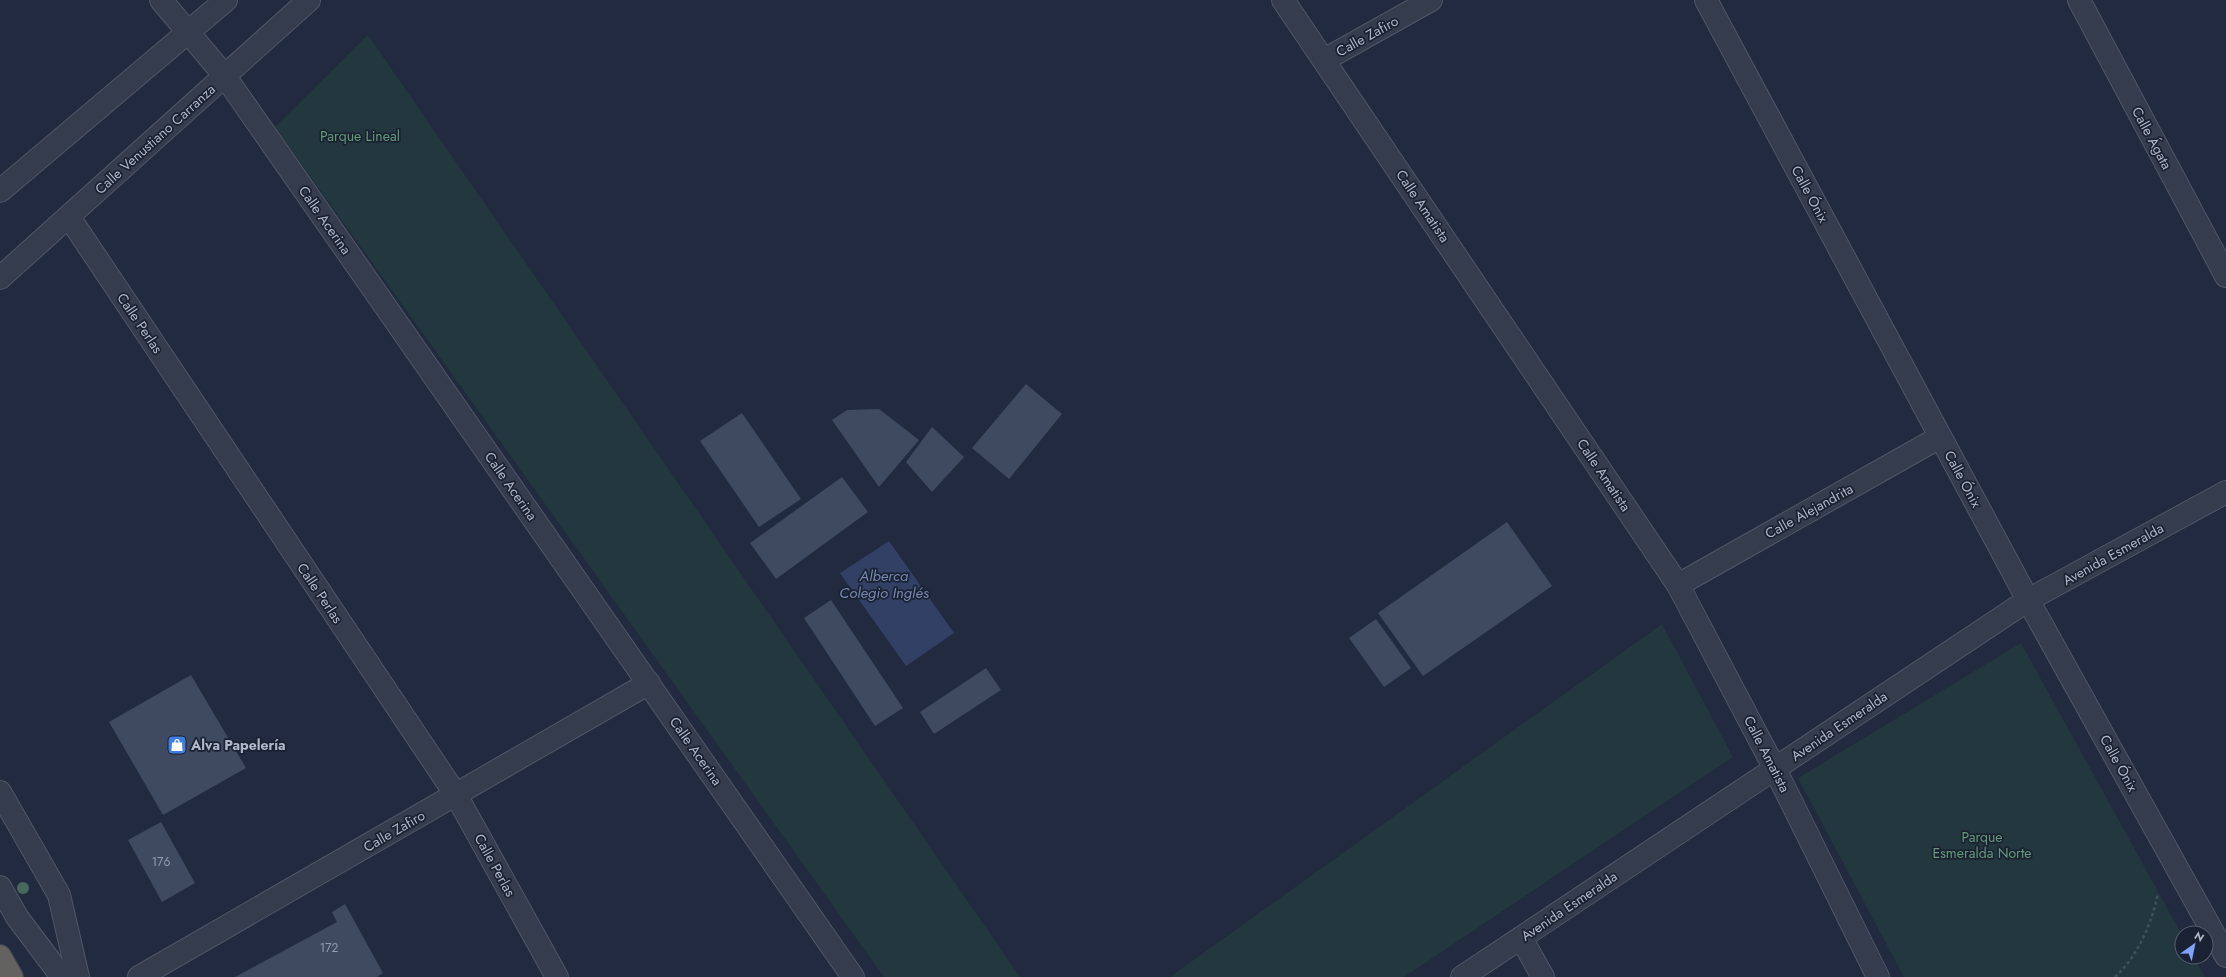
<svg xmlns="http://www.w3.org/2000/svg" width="2226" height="977" font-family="Jost,sans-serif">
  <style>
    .green { fill: #23383e }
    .water { fill: #314064 }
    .building { fill: #3f4960 }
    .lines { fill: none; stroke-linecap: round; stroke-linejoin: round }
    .minor-casing { stroke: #505768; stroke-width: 24 }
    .tertiary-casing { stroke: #505768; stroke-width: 24 }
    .trunk-casing { stroke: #3d4455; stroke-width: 24 }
    .path { stroke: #3d5459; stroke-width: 2.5; stroke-dasharray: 3 3; stroke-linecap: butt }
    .minor { stroke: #353c4d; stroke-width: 22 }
    .tertiary { stroke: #353c4d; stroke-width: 22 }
    .trunk { stroke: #636260; stroke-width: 22 }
    .tree { fill: #46695e }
    .labels { text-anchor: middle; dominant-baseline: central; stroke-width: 3.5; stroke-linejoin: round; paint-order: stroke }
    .number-label { font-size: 12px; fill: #949caf }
    .street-label { font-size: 14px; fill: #b0b7c9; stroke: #1a2132 }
    .park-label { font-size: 14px; fill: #659c78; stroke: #1a2132 }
    .poi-label { font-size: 14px; font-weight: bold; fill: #b0b7c9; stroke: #1a2132; text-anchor: start }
    .water-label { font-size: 15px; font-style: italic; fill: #7589b3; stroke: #1a2132 }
  </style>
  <rect width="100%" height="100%" fill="#212a3e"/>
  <g class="green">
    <path d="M368,35L1020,977H884L275,127Z"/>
    <path d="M1662,624L1733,757L1404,977H1170Z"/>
    <path d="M2021,643L2182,935V957H2194L2205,977H1904L1798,778Z"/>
  </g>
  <path class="water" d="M889,541L954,633L906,666L840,573Z"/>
  <g class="building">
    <path d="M1026,384L1062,414L1009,479L972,448Z"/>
    <path d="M879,409L919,440L879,487L832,420L847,410Z"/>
    <path d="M742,413L801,499L759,527L700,441Z"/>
    <path d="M932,427L964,457L932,492L906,462Z"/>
    <path d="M842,477L868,512L776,579L750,543Z"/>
    <path d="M1507,522L1552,586L1423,676L1378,613Z"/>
    <path d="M831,600L903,708L875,726L804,618Z"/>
    <path d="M1376,619L1411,668L1384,687L1349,638Z"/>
    <path d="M986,668L1001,690L934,734L920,712Z"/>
    <path d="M191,675L246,768L163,815L109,722Z"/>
    <path d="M161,822L195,883L162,902L128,840Z"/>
    <path d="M345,904L383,973L377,977H235L337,922L332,912Z"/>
  </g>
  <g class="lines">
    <defs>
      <g id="minor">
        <path d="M161,0L224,75L853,977"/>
        <path d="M1283,0L1678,585L1775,769L1878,977"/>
        <path d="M1706,0L2028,600L2226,956"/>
        <path d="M2079,0L2226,276"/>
        <path d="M1324,60L1431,0"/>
        <path d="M69,217L456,795L557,977"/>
        <path d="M1678,585L1940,437"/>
        <path d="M1521,938L1543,977"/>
        <path d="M139,977L649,683"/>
        <path d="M1462,977L2028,600L2226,492"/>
      </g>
      <g id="tertiary">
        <path d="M0,191L226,0"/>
        <path d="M0,278L309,0"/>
        <path d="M0,792L59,895L78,977"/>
        <path d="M0,887L17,917L62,977"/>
      </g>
      <path id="trunk" d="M0,956L12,977"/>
    </defs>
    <use href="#minor" class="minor-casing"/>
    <use href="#tertiary" class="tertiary-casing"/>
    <use href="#trunk" class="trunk-casing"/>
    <path class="path" d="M2115,977C2138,956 2152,923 2158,893"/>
    <use href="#minor" class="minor"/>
    <use href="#tertiary" class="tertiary"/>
    <use href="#trunk" class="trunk"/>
  </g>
  <circle class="tree" cx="23" cy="888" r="6"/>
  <defs>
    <symbol id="shop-square" viewBox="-11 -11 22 22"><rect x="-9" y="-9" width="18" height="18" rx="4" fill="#3f7fe0" stroke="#1a2132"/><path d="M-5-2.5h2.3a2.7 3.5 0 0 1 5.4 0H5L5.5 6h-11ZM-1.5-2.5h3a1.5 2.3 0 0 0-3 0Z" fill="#fff"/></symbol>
  </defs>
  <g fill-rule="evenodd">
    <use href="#shop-square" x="166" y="734" width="22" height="22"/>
  </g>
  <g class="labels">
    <g class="number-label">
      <text x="161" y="862">176</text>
      <text x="329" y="948">172</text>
    </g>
    <g class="street-label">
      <text transform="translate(1367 36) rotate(-29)">Calle Zafiro</text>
      <text transform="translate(2152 138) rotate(62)">Calle Ágata</text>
      <text transform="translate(155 139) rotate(-42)">Calle Venustiano Carranza</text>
      <text transform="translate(1810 194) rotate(62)">Calle Ónix</text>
      <text transform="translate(1423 206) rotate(56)">Calle Amatista</text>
      <text transform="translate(325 220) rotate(55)">Calle Acerina</text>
      <text transform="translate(140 323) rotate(56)">Calle Perlas</text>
      <text transform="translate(1604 475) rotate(56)">Calle Amatista</text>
      <text transform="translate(1963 479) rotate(62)">Calle Ónix</text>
      <text transform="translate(511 486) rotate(55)">Calle Acerina</text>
      <text transform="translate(1809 511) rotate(-29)">Calle Alejandrita</text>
      <text transform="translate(2113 554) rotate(-29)">Avenida Esmeralda</text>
      <text transform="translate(320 593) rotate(56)">Calle Perlas</text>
      <text transform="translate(1839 726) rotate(-34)">Avenida Esmeralda</text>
      <text transform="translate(696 751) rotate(55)">Calle Acerina</text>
      <text transform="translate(1767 754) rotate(63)">Calle Amatista</text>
      <text transform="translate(2119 763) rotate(61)">Calle Ónix</text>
      <text transform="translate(394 831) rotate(-30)">Calle Zafiro</text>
      <text transform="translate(495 865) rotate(61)">Calle Perlas</text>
      <text transform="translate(1569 906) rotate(-34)">Avenida Esmeralda</text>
    </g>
    <g class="park-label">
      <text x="360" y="136">Parque Lineal</text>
      <text x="1982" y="837">Parque<tspan x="1982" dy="16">Esmeralda Norte</tspan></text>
    </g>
    <g class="poi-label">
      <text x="191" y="745">Alva Papelería</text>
    </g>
    <g class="water-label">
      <text x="884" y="576">Alberca<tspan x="884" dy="17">Colegio Inglés</tspan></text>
    </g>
  </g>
  <g transform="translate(2194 945) rotate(33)"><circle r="19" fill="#1a2132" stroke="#565d6e"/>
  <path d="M0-3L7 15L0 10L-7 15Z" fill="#7fa3ff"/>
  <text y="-6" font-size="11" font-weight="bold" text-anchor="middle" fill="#b0b7c9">N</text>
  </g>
</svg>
